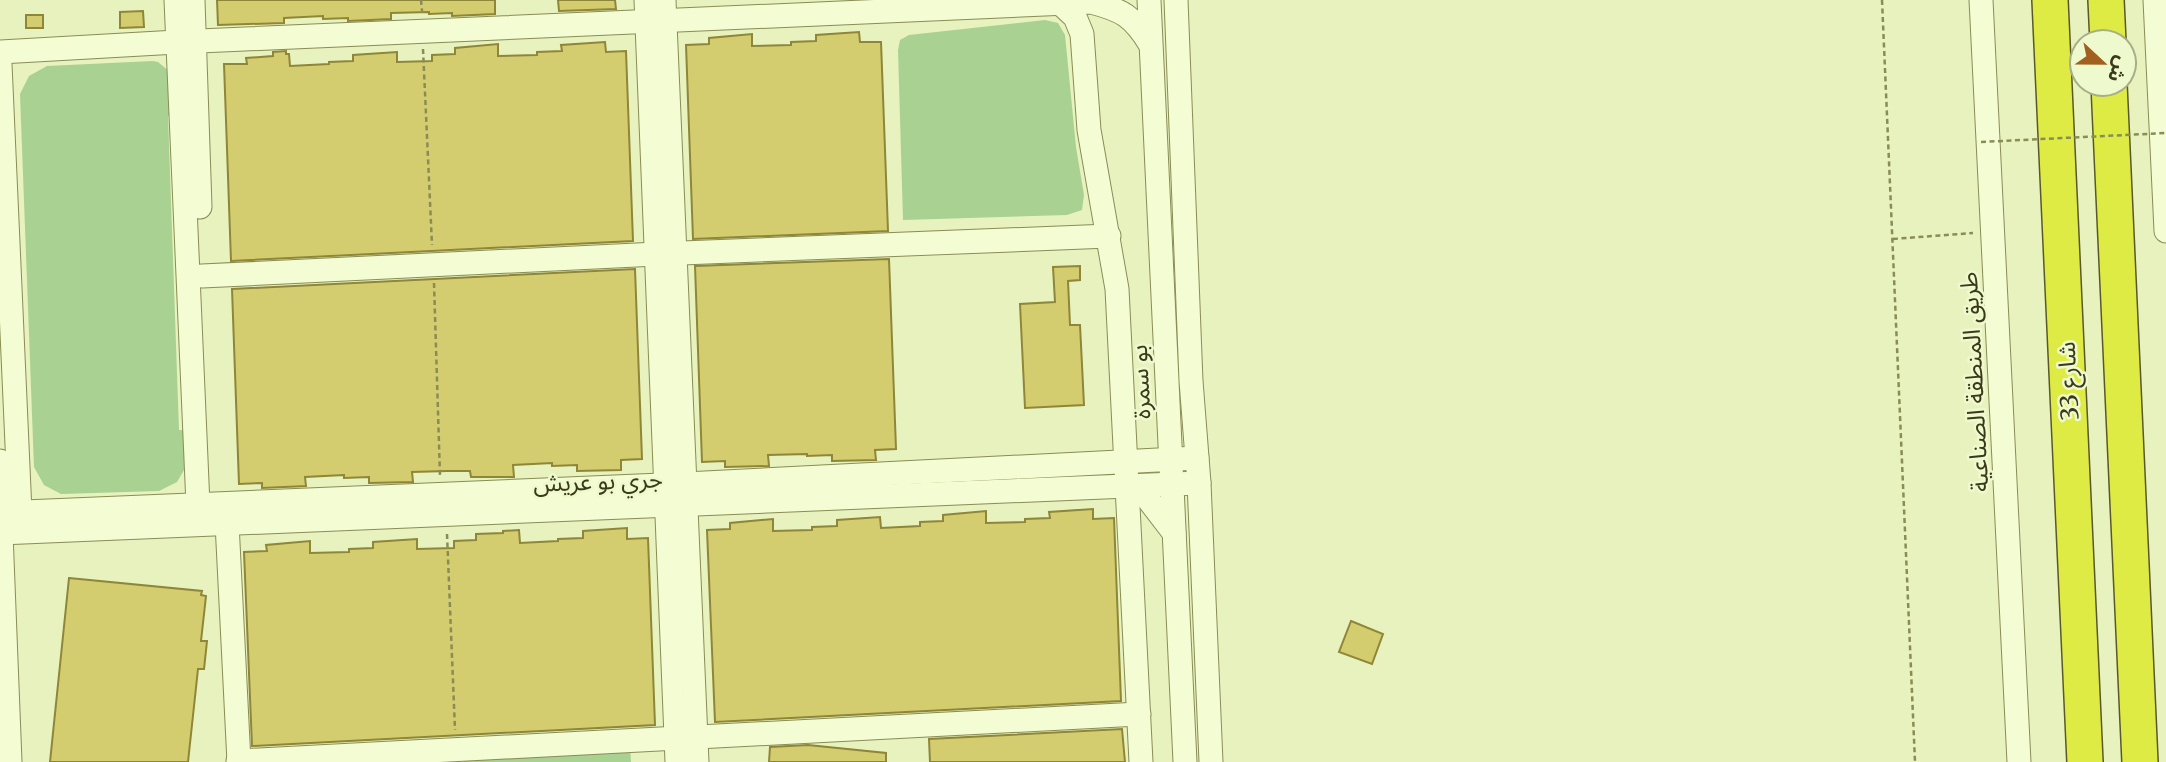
<svg xmlns="http://www.w3.org/2000/svg" width="2166" height="762" font-family="Merriweather,'Noto Sans Arabic',serif">
  <style>
    .green { fill: #a9d191 }
    .building { fill: #d4cd70; stroke: #8e8638; stroke-width: 2 }
    .lines { fill: none; stroke-linecap: round; stroke-linejoin: round }
    .minor-casing { stroke: #8a8c55; stroke-width: 25 }
    .highway-casing { stroke: #59582a; stroke-width: 38 }
    .path { stroke: #8a8c55; stroke-width: 2.5; stroke-dasharray: 5 3.5; stroke-linecap: butt }
    .minor { stroke: #f3fcd2; stroke-width: 23 }
    .highway { stroke: #dfeb45; stroke-width: 35 }
    .path-bridge { stroke: #8a8c55; stroke-width: 2.5; stroke-dasharray: 5 3.5; stroke-linecap: butt }
    .labels { text-anchor: middle; dominant-baseline: central; stroke-width: 5; stroke-linejoin: round; paint-order: stroke }
    .street-label { font-size: 24px; fill: #3a3a1b; stroke: #eff9ce }
  </style>
  <rect width="100%" height="100%" fill="#e7f2be"/>
  <g class="green">
    <path d="M1045,20L1058,23L1065,35L1076,147L1084,195L1082,210L1067,215L903,220L898,50L900,40L909,35Z"/>
    <path d="M153,61L158,62L170,72L175,115L168,116L179,430H186V464L184,470L177,482L159,491L61,494L44,485L34,467L20,94L29,76L47,66Z"/>
    <path d="M630,745L631,762H464L463,754Z"/>
  </g>
  <g class="building">
    <path d="M217,0H495V14L452,16V13L429,14V12L391,13V19L348,21V18L323,19V16L284,18V23L218,25Z"/>
    <path d="M558,0H615L616,9L559,11Z"/>
    <path d="M143,11L144,27L120,28V12Z"/>
    <rect x="26" y="15" width="17" height="13"/>
    <path d="M859,32L860,42H881L888,231L693,239L686,45L709,44V38L752,34V46L791,45V42L816,41V35Z"/>
    <path d="M605,42L606,52L626,51L633,241L231,261L224,64H247L246,58L273,56V52L286,51V54H289L290,66L329,64V62L353,61V55L397,52V62L432,61V55L455,54V48L498,44V56L537,55V52L562,51L561,45Z"/>
    <path d="M889,259L896,449L875,450L876,460L832,461V455L807,456V454L768,455L769,466L725,467V461L702,462L695,266Z"/>
    <path d="M1080,266V280L1068,281L1070,325H1080L1084,405L1025,408L1020,304L1055,302L1053,267Z"/>
    <path d="M635,269L642,459L621,460V470L577,471V465L552,466V463L513,465L514,477H471L470,471H447L412,472L413,482L369,483V477L344,478V475L305,477L306,486L262,488V483L239,484L232,289Z"/>
    <path d="M1093,509V519L1114,518L1121,701L715,722L707,530L730,529V523L773,519V531L812,530V527L837,526V520L880,517L881,528L920,526V522L943,521V515L986,511V523L1025,522V519L1050,518L1049,512Z"/>
    <path d="M627,528V539L648,538L655,725L252,746L244,552L267,551L266,545L310,541V553L349,552V549L373,548V542L417,539V549L454,548V541L476,540V534L503,533V531L519,530L520,543L558,541V539L583,538V531Z"/>
    <path d="M69,578L202,591L201,595L206,596L201,641H207L204,669H198L188,762H50Z"/>
    <path d="M1351,621L1383,634L1372,664L1339,652Z"/>
    <path d="M1122,729L1125,762H930L929,739Z"/>
    <path d="M808,745L886,753V762H769L770,747Z"/>
  </g>
  <g class="lines">
    <defs>
      <g id="minor">
        <path d="M176,0L198,505"/>
        <path d="M193,0L200,207"/>
        <path d="M646,0L677,762"/>
        <path d="M664,0L697,762"/>
        <path d="M1149,0L1185,762"/>
        <path d="M1176,0L1191,381L1199,483L1211,762"/>
        <path d="M1981,0L2019,762"/>
        <path d="M2155,0L2166,231"/>
        <path d="M1060,3L1075,17L1082,34L1089,130L1117,289L1141,762"/>
        <path d="M0,52L177,42L1091,2C1122,10 1133,16 1150,44"/>
        <path d="M0,64L20,512"/>
        <path d="M202,276L657,254L1109,236"/>
        <path d="M0,461L2,513"/>
        <path d="M1138,486L1174,533"/>
        <path d="M0,513L685,484L1197,458"/>
        <path d="M227,523L239,762"/>
        <path d="M0,533L1199,483"/>
        <path d="M1,533L10,762"/>
        <path d="M238,761L1139,714"/>
      </g>
      <g id="highway">
        <path d="M2050,0L2085,762"/>
        <path d="M2106,0L2108,42"/>
        <path d="M2109,84L2140,762"/>
      </g>
    </defs>
    <use href="#minor" class="minor-casing"/>
    <use href="#highway" class="highway-casing"/>
    <g class="path">
      <path d="M421,0L422,11"/>
      <path d="M1882,0L1915,762"/>
      <path d="M423,49L432,245"/>
      <path d="M1893,239L1973,233"/>
      <path d="M434,283L440,476"/>
      <path d="M447,534L455,730"/>
    </g>
    <use href="#minor" class="minor"/>
    <use href="#highway" class="highway"/>
    <path class="path-bridge" d="M1981,142L2166,133"/>
  </g>
  <g class="labels">
    <g class="street-label">
      <text transform="translate(2068 381) rotate(-93)">شارع 33</text>
      <text transform="translate(1140 382) rotate(-93)">بو سمرة</text>
      <text transform="translate(1974 382) rotate(-93)">طريق المنطقة الصناعية</text>
      <text transform="translate(598 481) rotate(-2)">جري بو عريش</text>
    </g>
  </g>
  <g transform="translate(2103 63) rotate(112)"><circle r="33" fill="#eff9ce" stroke="#a7ad86" stroke-width="2"/>
  <path d="M0-5L12 26L0 18L-12 26Z" fill="#a1601f"/>
  <text y="-10" font-size="19" font-weight="bold" text-anchor="middle" fill="#3a3a1b">ش</text>
  </g>
</svg>
